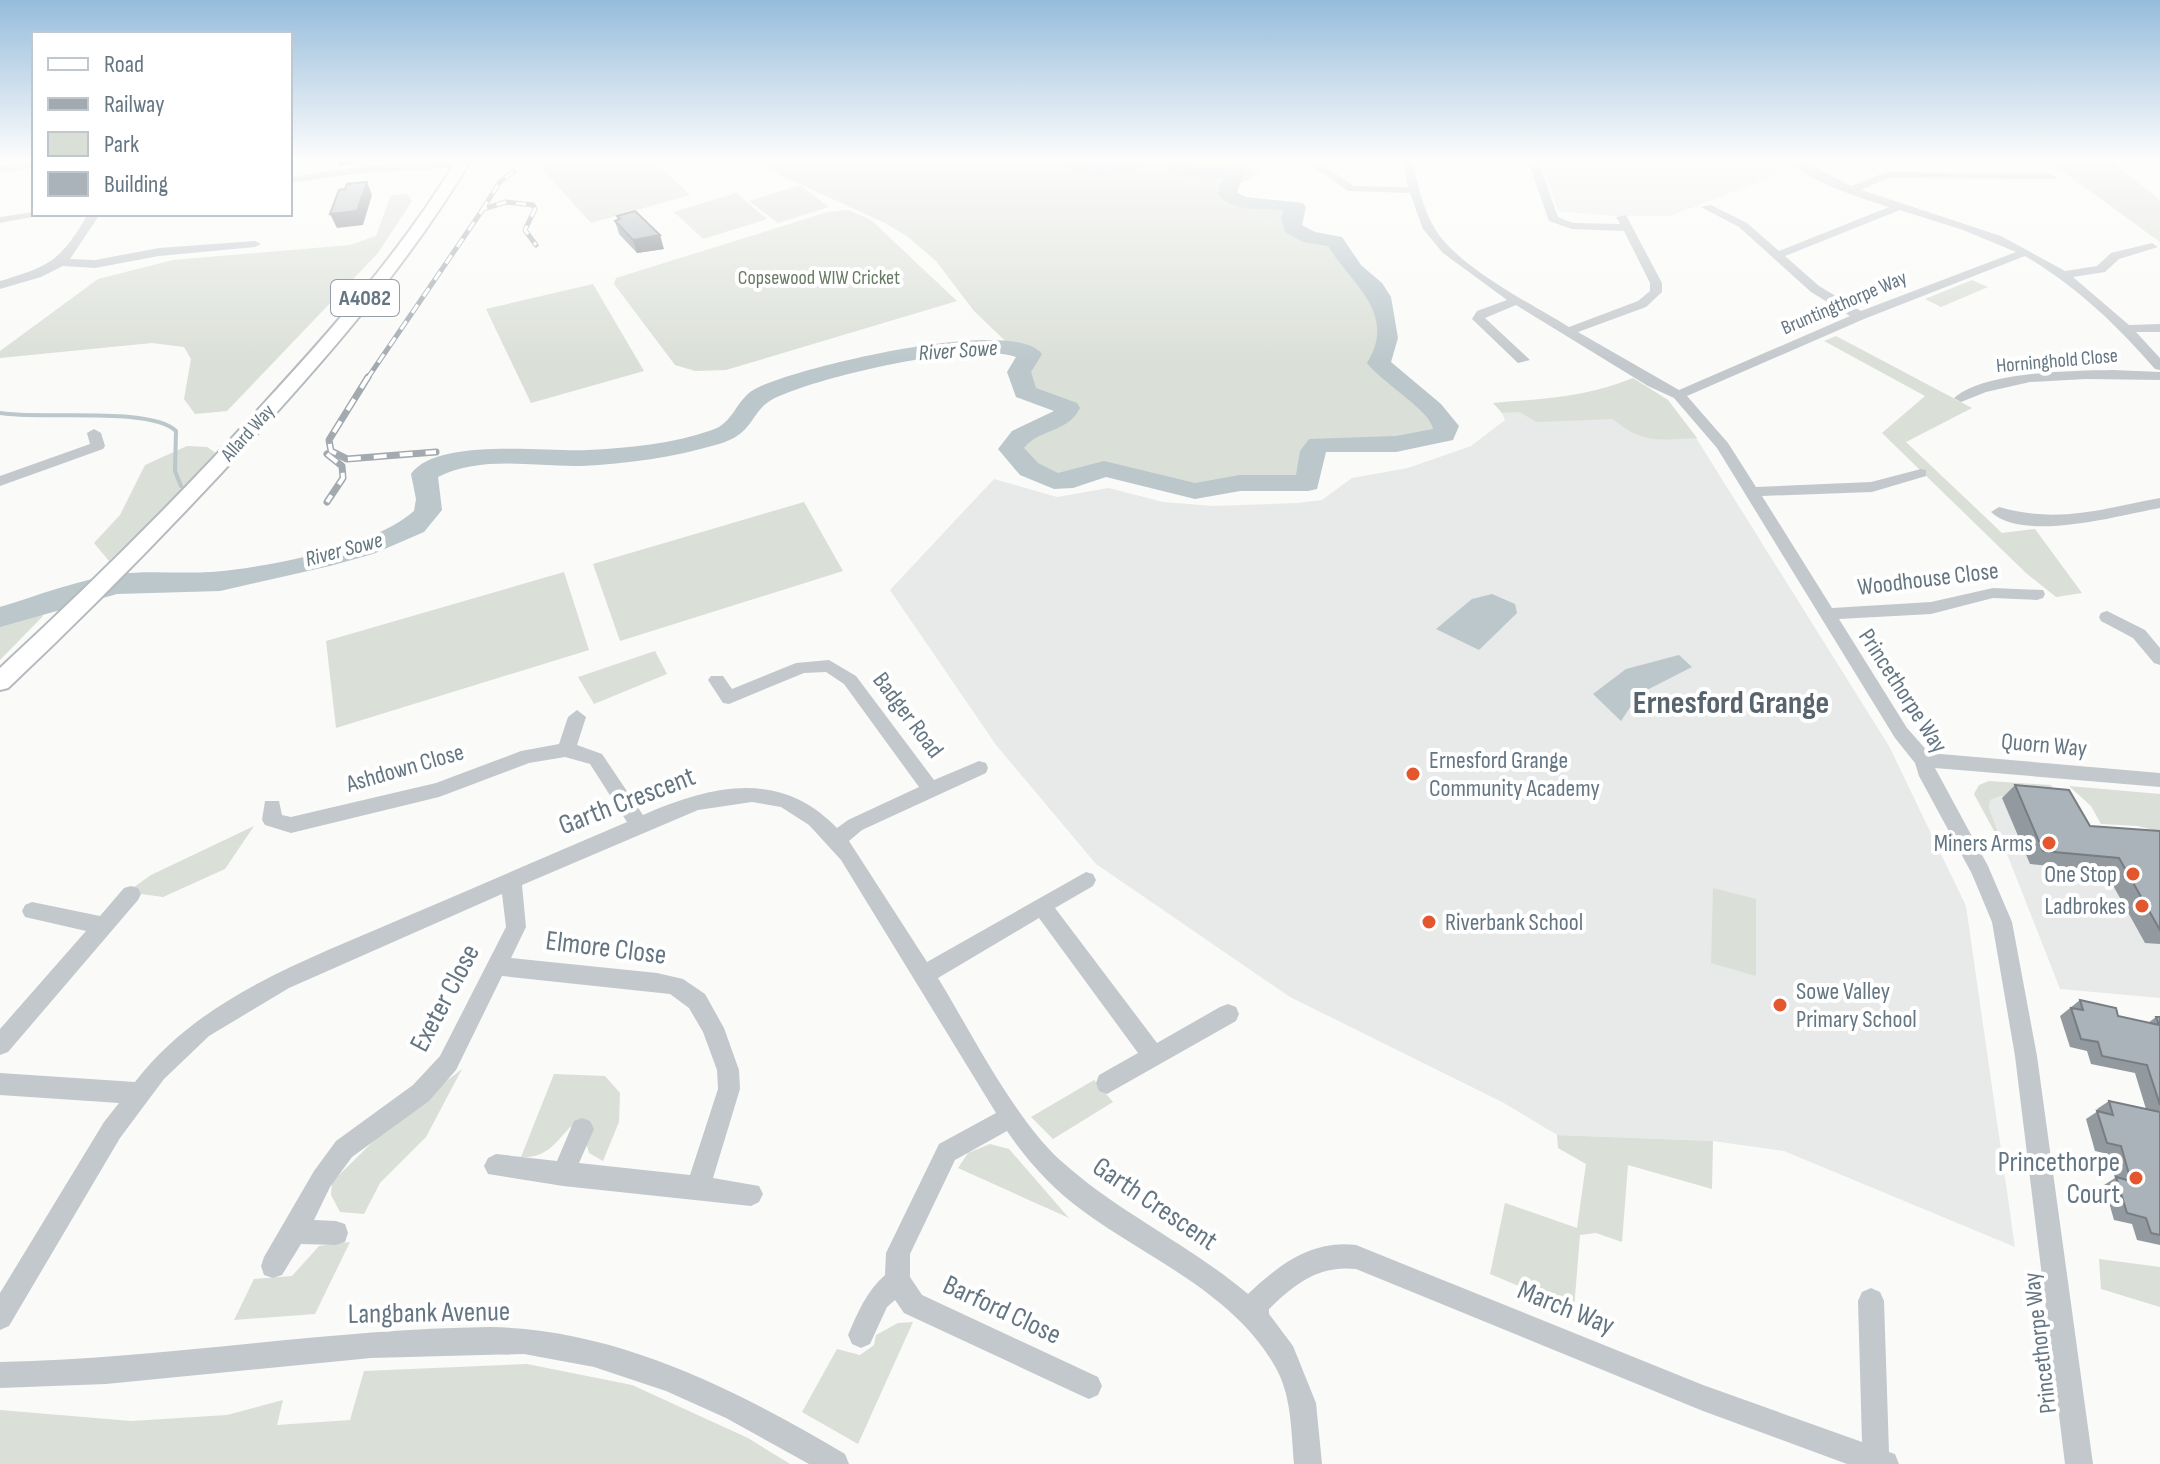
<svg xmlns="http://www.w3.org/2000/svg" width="2160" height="1464" font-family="'Sofia Sans Condensed',sans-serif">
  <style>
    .built { fill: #e8e9e9 }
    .green { fill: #dadfd7 }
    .water { fill: #bbc7cb }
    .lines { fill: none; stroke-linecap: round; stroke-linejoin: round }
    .stream { stroke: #bbc7cb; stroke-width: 4 }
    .river { fill: #bbc7cb; fill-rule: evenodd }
    .major-casing { stroke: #b5babe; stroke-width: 4 }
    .minor { fill: #c3c8cc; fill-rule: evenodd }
    .major { fill: #fff; fill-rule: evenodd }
    .rail-far1-casing { stroke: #a2aab0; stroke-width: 5 }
    .rail-casing { stroke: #a2aab0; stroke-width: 7 }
    .rail-far1 { stroke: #fff; stroke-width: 3; stroke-dasharray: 10; stroke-linecap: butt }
    .rail { stroke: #fff; stroke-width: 4; stroke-dasharray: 13; stroke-linecap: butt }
    .wall { fill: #929a9f }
    .shaded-wall { fill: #777d82 }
    .building { fill: #aab3b9; stroke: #777d82; stroke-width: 2 }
    .poi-dot { fill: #e4572e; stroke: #fff; stroke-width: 3 }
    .labels { text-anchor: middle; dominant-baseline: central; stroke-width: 8; stroke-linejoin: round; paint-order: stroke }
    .far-park-label { font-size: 20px; fill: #687a64; stroke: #fff }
    .far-street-label { font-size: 20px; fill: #657683; stroke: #fff }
    .shield { fill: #fff; stroke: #939fa8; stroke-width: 2 }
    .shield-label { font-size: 22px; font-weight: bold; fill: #657683 }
    .far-water-label { font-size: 22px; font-style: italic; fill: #60757c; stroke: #fff }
    .street-label { font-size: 24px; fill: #657683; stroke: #fff }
    .poi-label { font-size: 24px; fill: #657683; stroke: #fff; text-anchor: start }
    .near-street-label { font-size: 28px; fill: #657683; stroke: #fff }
    .near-poi-label { font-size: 28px; fill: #657683; stroke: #fff; text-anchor: end }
    .district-label { font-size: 32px; font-weight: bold; fill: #57646e; stroke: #fff }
  </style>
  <rect width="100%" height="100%" fill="#fafaf8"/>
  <g class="built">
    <path d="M1541,158H1780L1794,168L1670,216H1614L1558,211Z"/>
    <path d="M1623,403L1693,433L1889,746L1966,906L2015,1247L1784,1151L1713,1141L1557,1135L1504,1103L1290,997L1096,864L996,745L890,590L994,479L1057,497L1109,488L1163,502L1213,506L1297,503L1322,500L1352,478L1408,468L1471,446L1505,420L1502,413Z"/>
    <path d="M2001,796L2061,801L2077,828L2160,836V998L2060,989L1989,808L1990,800Z"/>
  </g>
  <g class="green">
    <path d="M532,158H651L690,195L591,223Z"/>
    <path d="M743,158H1238L1260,173L1228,190L1227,194C1247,211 1274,198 1296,207L1291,217L1293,228L1310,238L1335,241L1354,272L1375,288L1382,300L1386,319L1385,356L1379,363C1398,388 1431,401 1447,426L1444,435L1396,444H1318L1313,451L1308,483H1242L1195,491L1104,469L1073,480L1054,481L1029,469L1011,449L1021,436L1063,418L1068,408L1025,392L1019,373L1029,353L1013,348L998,334L974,311L936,261L908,237L885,223Z"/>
    <path d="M2044,158L2109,160L2160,200V242Z"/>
    <path d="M800,185L829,207L778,223L749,201Z"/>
    <path d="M736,193L767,219L703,239L674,212Z"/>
    <path d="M408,194L412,201L378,253L227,411L195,414L184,399L191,359L184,347L152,343L0,358V351L98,279L173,260L350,245L376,236L391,195Z"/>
    <path d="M848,210L871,220L957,301L726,370L695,371L675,365L614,284L616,278L828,212Z"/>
    <path d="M1972,280L1988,287L1941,307L1925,299Z"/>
    <path d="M593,284L644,371L531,403L486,309Z"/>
    <path d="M1836,336L1972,408L1906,442L2002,533L2035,529L2082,593L2056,597L2026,573L1882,433L1925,396L1824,341Z"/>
    <path d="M1633,378L1668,400L1697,438C1660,440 1642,444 1613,419L1536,422L1520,412L1502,413L1493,403C1541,399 1588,397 1633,378Z"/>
    <path d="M187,446L207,447L216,453L213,462L109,561L94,543L120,515L145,465Z"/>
    <path d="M804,502L843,571L620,641L593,564Z"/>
    <path d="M564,572L589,650L336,728L326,641Z"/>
    <path d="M40,600L43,616L0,660V607Z"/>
    <path d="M655,651L667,674L594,704L578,677Z"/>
    <path d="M1989,781L2051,785L2056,801L2001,796L1990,800L1989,808L2007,855L1974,794L1979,785Z"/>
    <path d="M2069,786L2160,794V832L2138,826L2101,824L2091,806Z"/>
    <path d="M254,826L225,869L163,897L127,892L151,875Z"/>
    <path d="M1713,888L1756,899V976L1711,963Z"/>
    <path d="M462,1069L426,1137L380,1183L364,1214L340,1212L331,1195L332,1182L390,1125Z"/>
    <path d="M554,1074L605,1076L620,1093L619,1122L603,1161L589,1153L586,1143L590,1130L570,1127C555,1144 546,1158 521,1157Z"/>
    <path d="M1094,1080L1113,1102L1053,1139L1031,1117Z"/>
    <path d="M1557,1135L1713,1141L1712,1189L1628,1165L1622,1242L1596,1233L1580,1235L1574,1309L1490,1274L1505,1203L1577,1228L1586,1164L1558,1148Z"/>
    <path d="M990,1144L1009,1149L1069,1218L958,1168L968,1153Z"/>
    <path d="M350,1242L315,1314L234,1320L254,1279L292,1276L319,1246Z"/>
    <path d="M2099,1259L2160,1267V1307L2101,1289Z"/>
    <path d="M913,1322L858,1444L802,1412L837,1349L860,1355L874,1345L876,1335L898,1323Z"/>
    <path d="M527,1364L632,1385L748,1438L790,1464H0V1410L131,1421L227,1415L283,1400L277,1425L350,1420L364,1371Z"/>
  </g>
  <g class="water">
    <path d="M1492,594L1515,604L1517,613L1479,650L1436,629L1472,599Z"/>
    <path d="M1679,655L1692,667L1639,694L1621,721L1593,694L1626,669Z"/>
  </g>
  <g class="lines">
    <path class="stream" d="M0,413C40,420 151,406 176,431L175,471L181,486"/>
    <g class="river">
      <path d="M1055,158L1098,163L1150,158C1132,182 1074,181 1055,158Z"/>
      <path d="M1158,158H1177L1191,167L1241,169L1244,173L1237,192L1246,197L1303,203L1306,207L1302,225L1315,232L1342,237L1361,265L1382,283L1391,297L1398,338L1391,362L1441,404L1459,426L1453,440L1396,452H1326L1317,489L1308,491H1240L1195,499L1106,477L1073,488L1054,489L1020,475L998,449L1012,431L1054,411L1016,397L1007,372L1016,357C971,341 817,377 773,399C750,411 755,434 719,444C675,457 627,464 581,466C534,467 482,455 438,477L442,510L424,532L373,554L330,566L220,591L117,594L0,627V607C39,595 78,580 118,574C149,570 180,574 210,572C265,568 374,547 414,511L416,499L411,474C436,437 546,452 587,450C628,448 673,444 712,430C734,423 736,399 755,389C794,368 1014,315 1042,354L1031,372L1036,388L1077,403L1080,408C1068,433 1040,428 1024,448L1038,463L1058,473L1104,461L1195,483L1240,475H1296L1300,451L1309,439L1396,436L1433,429C1431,411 1381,382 1367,363C1398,313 1351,284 1328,246L1303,242L1285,232L1281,217L1284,210C1261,208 1234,213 1217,194L1223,178C1196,178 1175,181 1158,158Z"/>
    </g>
    <defs>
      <path id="major" d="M458,158H472C417,251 348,333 276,413C190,509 101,600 8,688L0,690V668C92,583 182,494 266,401C336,325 404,247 458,158Z"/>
    </defs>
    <use href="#major" class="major-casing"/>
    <g class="minor">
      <path d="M26,158H34L30,168L0,173V167L22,163Z"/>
      <path d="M1402,158H1412C1417,181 1422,208 1435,229C1459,268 1530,303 1569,327L1638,301L1650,291V283L1624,231L1572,229L1549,221L1527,158H1537L1558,217L1573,223L1620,224L1616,217L1626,215L1662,283V292L1646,307L1578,332L1679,390L1850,316L1811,292L1739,227L1701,207L1711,205L1747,223L1779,251L1889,207C1854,196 1812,183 1784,158H1797L1851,186L1886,172L2051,174L2056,177L2055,179L1888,178L1861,190L2001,236L2065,271L2097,266L2111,253L2152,243L2158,247L2119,259L2105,272L2073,277L2129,325L2160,324V332H2136L2160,358V370L2155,369C2117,325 2076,286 2025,256L1864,319L1687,396L1728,443L1756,487L1871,482L1921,469L1926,470V476L1872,492L1762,496L1832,608L1931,602L1993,588L2043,590L2045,594L2043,598L2037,600L1993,598L1931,614L1839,619L1907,728L1929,753L2160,773V787L1935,768L1988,866L2012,922L2037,1056L2093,1464H2065L2015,1056L1992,922L1972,874L1919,776L1915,763L1895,738L1717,448L1674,398L1648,386L1516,305L1485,318L1530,360L1518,363L1472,319L1477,311L1507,300L1443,253L1423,229L1410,193L1348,191L1314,167L1323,165L1354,186L1408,187ZM1900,210L1963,230L2016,252L1861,311L1819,286L1785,256Z"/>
      <path d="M461,162L465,163V167L359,173L290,183V177L359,167Z"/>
      <path d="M34,212L48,214L0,223V217Z"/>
      <path d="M88,214H100L70,259L95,260L159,248L255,241L261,244L255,247L159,256L95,268L63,266L41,277L0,289V281C51,266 61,260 88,214Z"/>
      <path d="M2113,370L2160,372V380L2086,379L2030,382L1986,392L1961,402L1954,398C1985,371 2072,371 2113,370Z"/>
      <path d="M94,429L101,433L105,446L103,449L0,486V476L90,444L87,433Z"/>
      <path d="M2160,498V508C2120,515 2024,543 1991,512L1999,507C2058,524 2101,509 2160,498Z"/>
      <path d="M2107,611L2145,630L2160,648V665L2154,663L2133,638L2101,621L2099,617L2101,613Z"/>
      <path d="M829,660L856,676L934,780L979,761L986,763L988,768L986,773L862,830L849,841L927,962L1086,872L1093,874L1096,880L1093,886L1055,908L1157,1043L1220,1007L1228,1004L1236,1007L1239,1014L1236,1021L1107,1094L1099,1091L1096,1083L1099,1075L1138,1053L1039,918L938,978C971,1032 1014,1118 1060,1160C1117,1212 1189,1244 1248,1294C1279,1265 1311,1240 1356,1245L1703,1385L1862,1442L1858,1301L1862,1292L1871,1288L1880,1292L1884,1301L1889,1452L1895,1454L1899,1464H1847L1703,1411L1356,1269C1318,1265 1295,1284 1269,1309V1314L1293,1346L1316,1403L1322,1464H1294C1291,1430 1292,1393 1273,1363C1231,1292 1147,1258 1083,1211C1053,1189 1028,1162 1007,1131L955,1160L910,1254V1277L922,1295L1098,1377L1102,1386L1098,1395L1089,1399L1080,1395L904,1313L895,1300L887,1307L870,1344L861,1348L852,1344L848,1335C858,1312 866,1292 885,1275L886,1253L939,1144L996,1113L841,860L809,825L781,807L752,802L698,810L522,885L526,927L511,958L657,973L683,979L705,994L724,1028L739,1070L740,1089L713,1178L759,1186L763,1194L759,1202L751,1206L563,1186L488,1174L484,1166L488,1158L496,1154L557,1161L574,1121L582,1118L590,1121L594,1129L579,1163L690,1175L718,1089L717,1070L703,1032L689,1008L670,994L502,976L456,1070L429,1101L352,1157L330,1187L314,1220L336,1221L345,1224L348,1233L345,1242L336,1245L301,1244L282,1275L273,1278L264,1275L261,1266L264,1257L314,1171L336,1141L413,1085L440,1056L506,927L502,894L289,988L209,1036L164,1079L120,1138L9,1326L0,1330V1293L104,1122L119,1103L0,1095V1073L135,1082C201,996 307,960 403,918C478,886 552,854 627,822L590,764L565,757L529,763L439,797L291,833L265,825L262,820L265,801H279L282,815L291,817L436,783L521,751L559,744L568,717L577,710L586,717L577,745L602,754L643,815C712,785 780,769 837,828L848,820L919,787L844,684L826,672L804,673L729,704L723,703L708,680L711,676H723L732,689L796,663Z"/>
      <path d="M131,886L138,888L141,894L138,900L8,1052L0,1055V1029L86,931L25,917L22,911L25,905L32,902L100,916L124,888Z"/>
      <path d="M490,1327C618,1329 737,1390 845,1454L849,1464H809L726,1418L666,1391L594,1367L524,1354L371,1358L106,1384L0,1388V1362C164,1359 326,1329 490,1327Z"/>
    </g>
    <use href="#major" class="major"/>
    <defs>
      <g id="rail-far1">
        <path d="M482,210L500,182L514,171"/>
        <path d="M367,379L483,209L506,202L533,205L535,209L525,230L536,245"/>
      </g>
      <g id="rail">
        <path d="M368,377L329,440L331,451L347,459L436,452"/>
        <path d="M327,454L342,466L343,478L327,502"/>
      </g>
    </defs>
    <use href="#rail-far1" class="rail-far1-casing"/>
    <use href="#rail" class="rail-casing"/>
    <use href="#rail-far1" class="rail-far1"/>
    <use href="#rail" class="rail"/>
  </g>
  <g class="wall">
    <path d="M617,216L664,249L637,253L619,234L615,221L618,220Z"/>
    <path d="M2015,785L2090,826L2160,831V944L2145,943L2105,871L2030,864L2002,798Z"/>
    <path d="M2080,1000L2118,1016L2148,1023L2156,1017H2160V1245L2137,1240L2132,1224L2114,1220L2104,1185L2115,1178L2108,1154L2095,1151L2086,1119L2098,1111L2097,1109L2109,1101L2146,1109L2135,1073L2091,1064L2087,1051L2070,1047L2060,1016Z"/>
  </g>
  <g class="shaded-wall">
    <path d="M337,158H356L355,163L340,166Z"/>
    <path d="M367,182L372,195L363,225L337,228L330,214Z"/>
    <path d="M660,235L664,249L637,253L633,240Z"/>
  </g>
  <g class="building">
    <path d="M367,182L357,211L330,214L339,190L345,189L347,184Z"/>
    <path d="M635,211L660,235L633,240L615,221L620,219L617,216Z"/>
    <path d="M2015,785L2069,790L2090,826L2160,831V930L2119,858L2043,851Z"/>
    <path d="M2080,1000L2116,1008L2118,1016L2159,1025L2156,1017H2160V1105L2147,1065L2102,1056L2098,1042L2081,1039L2071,1008L2083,1010Z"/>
    <path d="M2109,1101L2160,1112V1235L2151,1233L2146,1218L2127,1213L2116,1177L2131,1181L2121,1146L2107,1143L2097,1111L2113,1115Z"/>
  </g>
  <linearGradient id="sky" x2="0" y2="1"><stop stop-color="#96bcdc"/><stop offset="0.44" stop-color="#fdfdfc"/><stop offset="1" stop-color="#fdfdfc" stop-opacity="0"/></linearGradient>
  <rect width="2160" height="363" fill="url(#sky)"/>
  <g class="poi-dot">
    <circle cx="1413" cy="774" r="8"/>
    <circle cx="2049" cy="843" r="8"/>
    <circle cx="2133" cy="874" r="8"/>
    <circle cx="2142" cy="906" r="8"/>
    <circle cx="1429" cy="922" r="8"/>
    <circle cx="1780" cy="1005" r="8"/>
    <circle cx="2136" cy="1178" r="8"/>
  </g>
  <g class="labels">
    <g class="far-park-label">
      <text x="819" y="278">Copsewood WIW Cricket</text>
    </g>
    <g class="far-street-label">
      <text transform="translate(1844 303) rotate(-23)">Bruntingthorpe Way</text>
      <text transform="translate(2057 361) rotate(-5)">Horninghold Close</text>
      <text transform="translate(248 433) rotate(-48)">Allard Way</text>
    </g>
    <rect class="shield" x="331" y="280" width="68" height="36" rx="6"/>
    <g class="shield-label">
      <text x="365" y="298">A4082</text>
    </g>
    <g class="far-water-label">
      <text transform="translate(958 351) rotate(-4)">River Sowe</text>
      <text transform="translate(344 550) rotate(-15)">River Sowe</text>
    </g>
    <g class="street-label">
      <text transform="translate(1928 579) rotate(-7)">Woodhouse Close</text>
      <text transform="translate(1903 691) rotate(57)">Princethorpe Way</text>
      <text transform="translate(908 715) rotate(53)">Badger Road</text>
      <text transform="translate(2044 745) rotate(5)">Quorn Way</text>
      <text transform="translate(405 768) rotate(-16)">Ashdown Close</text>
      <text transform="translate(2040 1343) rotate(-97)">Princethorpe Way</text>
    </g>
    <g class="poi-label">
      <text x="1429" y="760">Ernesford Grange<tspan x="1429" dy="28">Community Academy</tspan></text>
      <text x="2033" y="843" text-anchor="end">Miners Arms</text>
      <text x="2117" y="874" text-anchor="end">One Stop</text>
      <text x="2126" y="906" text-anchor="end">Ladbrokes</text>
      <text x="1445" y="922">Riverbank School</text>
      <text x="1796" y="991">Sowe Valley<tspan x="1796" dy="28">Primary School</tspan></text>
    </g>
    <g class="near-street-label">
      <text transform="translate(627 801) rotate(-21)">Garth Crescent</text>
      <text transform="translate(606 948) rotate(7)">Elmore Close</text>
      <text transform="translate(445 998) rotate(-62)">Exeter Close</text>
      <text transform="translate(1155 1204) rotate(34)">Garth Crescent</text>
      <text transform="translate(1566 1308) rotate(22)">March Way</text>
      <text transform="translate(1002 1310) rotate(25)">Barford Close</text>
      <text transform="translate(429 1313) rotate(-1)">Langbank Avenue</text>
    </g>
    <g class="near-poi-label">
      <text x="2120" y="1162">Princethorpe<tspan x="2120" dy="32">Court</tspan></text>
    </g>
    <g class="district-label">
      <text x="1731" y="703">Ernesford Grange</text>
    </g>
  </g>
  <rect x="32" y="32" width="260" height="184" fill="#ffffff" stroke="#c1c8cd" stroke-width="2"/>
  <rect x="48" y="58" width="40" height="12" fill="#ffffff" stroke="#c1c8cd" stroke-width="2"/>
  <text x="104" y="72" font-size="24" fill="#657683">Road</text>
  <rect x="48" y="98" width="40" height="12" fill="#a2aab0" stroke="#c1c8cd" stroke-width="2"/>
  <text x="104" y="112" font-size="24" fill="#657683">Railway</text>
  <rect x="48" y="132" width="40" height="24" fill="#dadfd7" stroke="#c1c8cd" stroke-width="2"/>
  <text x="104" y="152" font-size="24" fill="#657683">Park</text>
  <rect x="48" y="172" width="40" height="24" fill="#aab3b9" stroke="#c1c8cd" stroke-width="2"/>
  <text x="104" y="192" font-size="24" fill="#657683">Building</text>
</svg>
